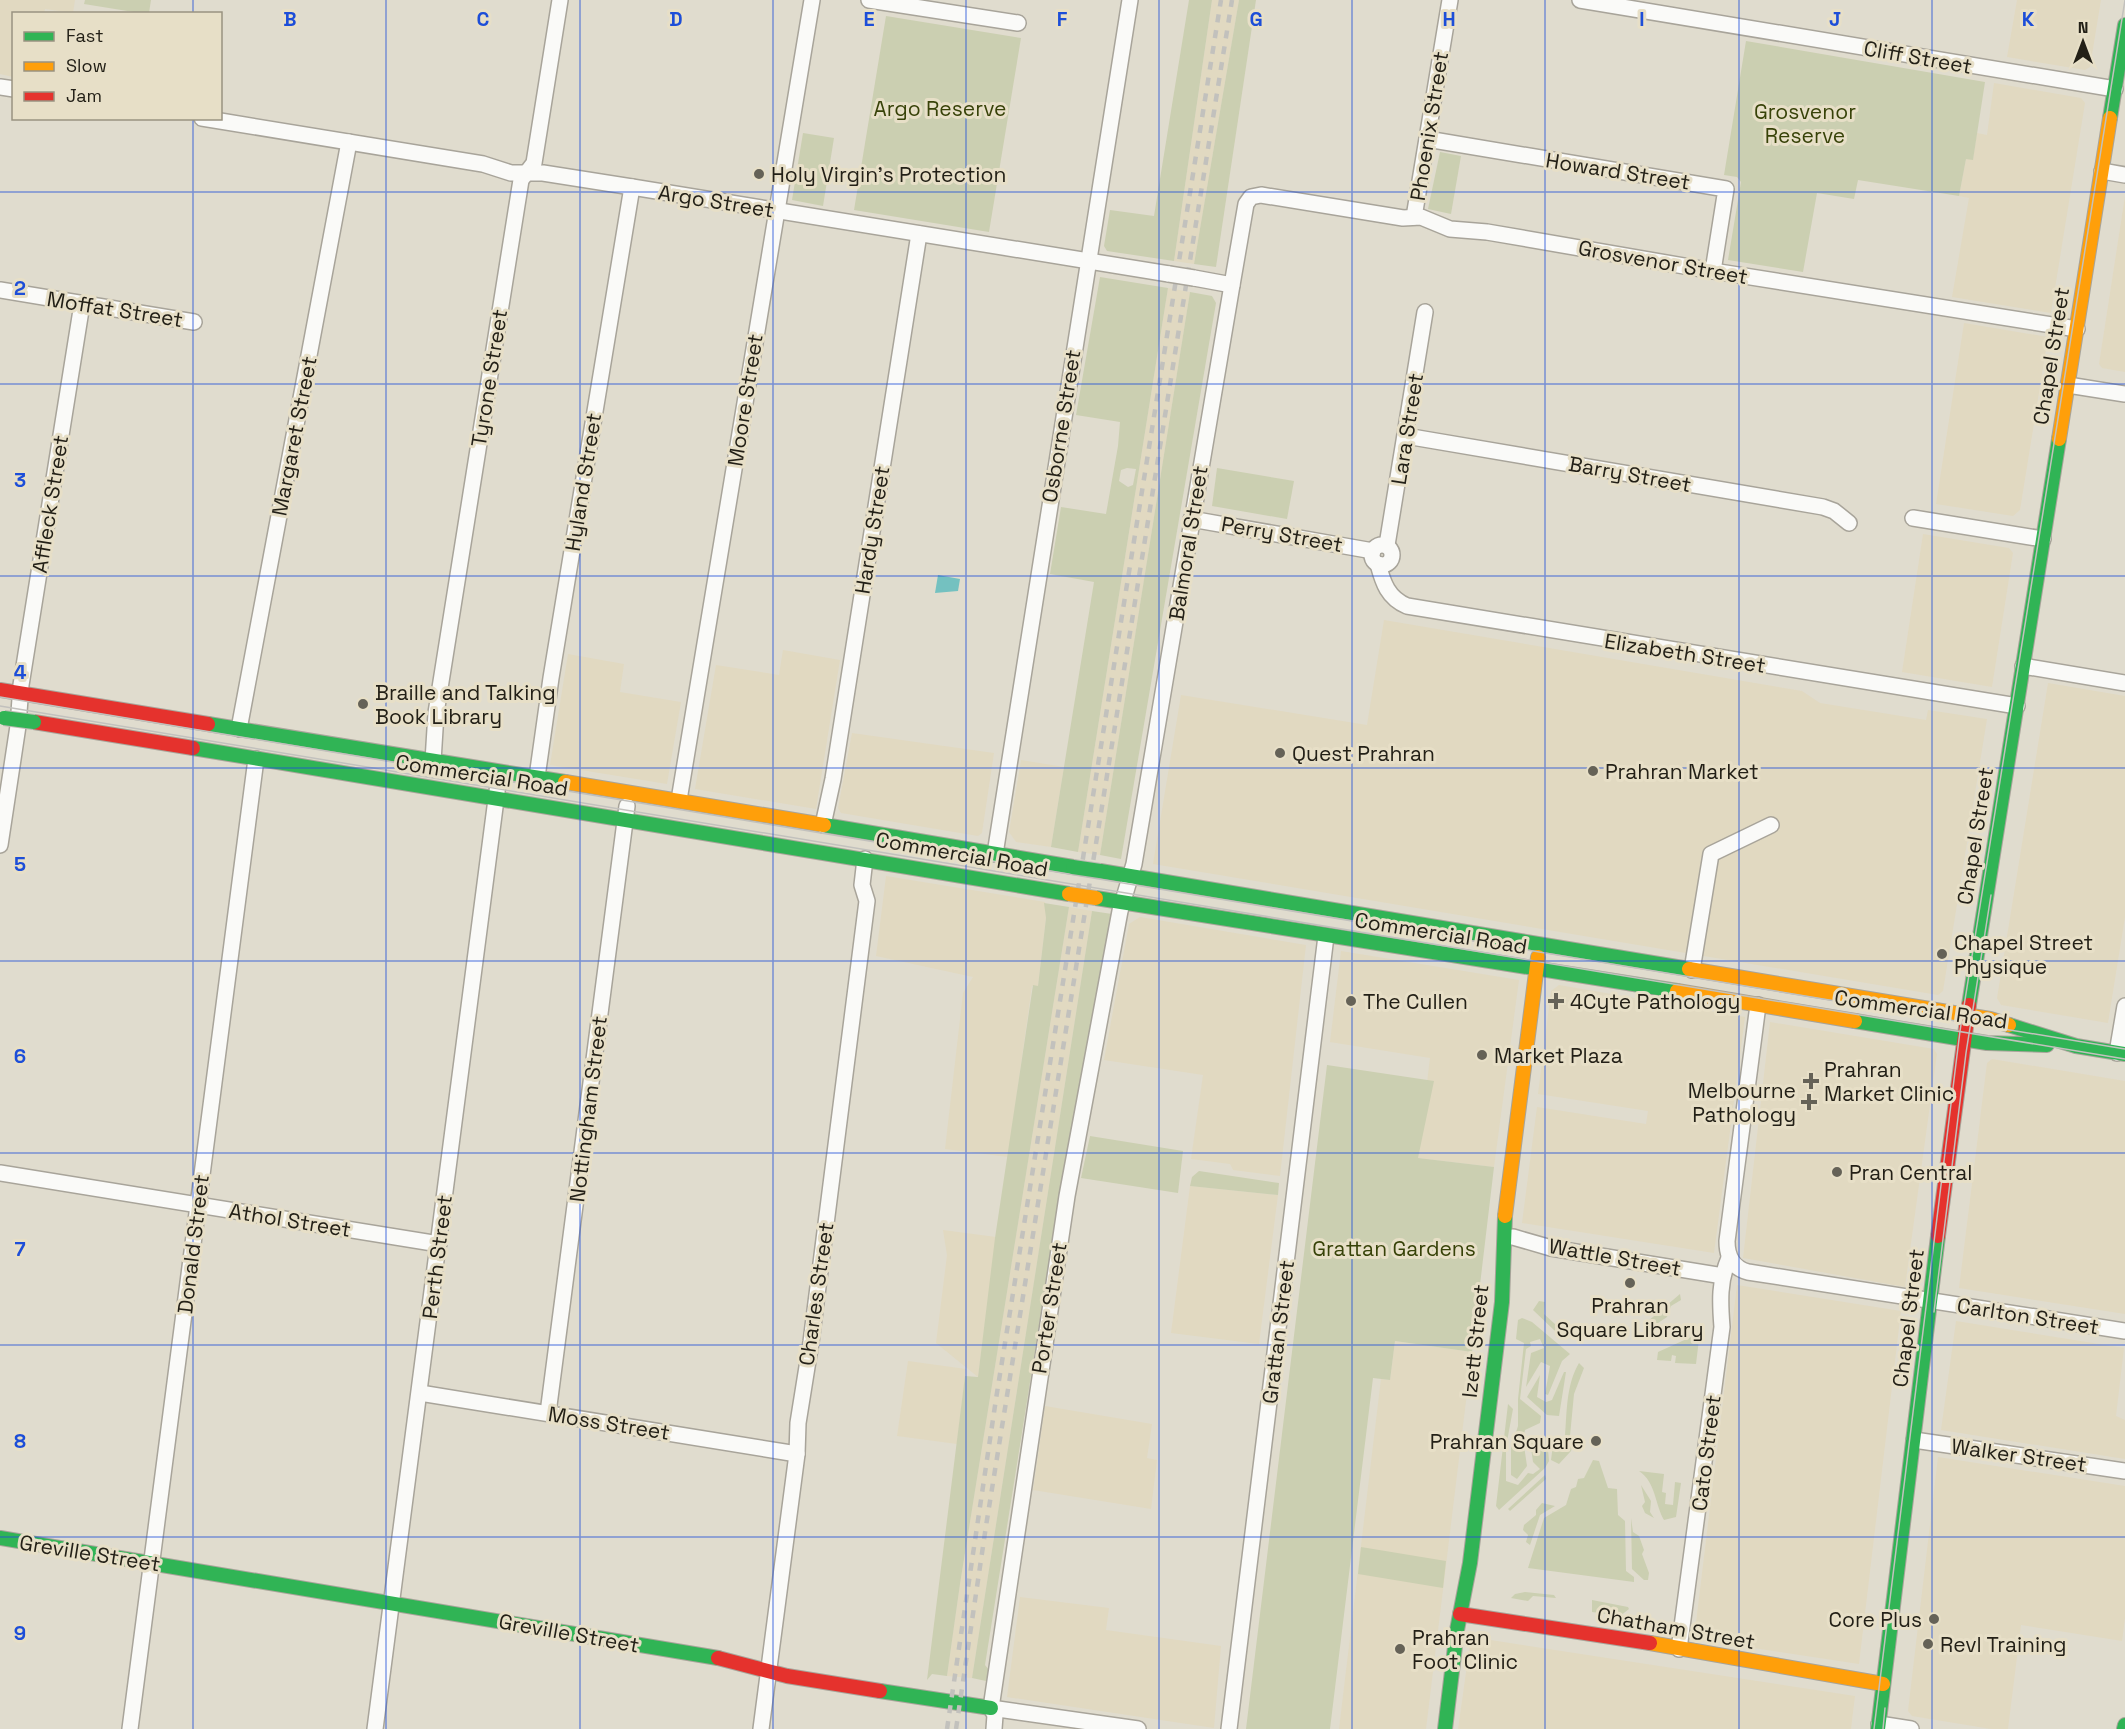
<svg xmlns="http://www.w3.org/2000/svg" width="2125" height="1729" font-family="'Space Grotesk',sans-serif">
  <style>
    .built { fill: #e1d9c1 }
    .green { fill: #cbcfb1; fill-rule: evenodd }
    .water { fill: #74c1c0 }
    .lines { fill: none; stroke-linecap: round; stroke-linejoin: round }
    .street-casing { stroke: #a8a49a; stroke-width: 18 }
    .fast-casing { stroke: #a8a49a; stroke-width: 16 }
    .slow-casing { stroke: #a8a49a; stroke-width: 16 }
    .jam-casing { stroke: #a8a49a; stroke-width: 16 }
    .street { stroke: #fafaf8; stroke-width: 15 }
    .fast { stroke: #30b455; stroke-width: 14 }
    .slow { stroke: #ff9f0a; stroke-width: 14 }
    .jam { stroke: #e5322d; stroke-width: 14 }
    .tram { stroke: #c2c1bd; stroke-width: 1.5 }
    .rail { stroke: #c2c1bd; stroke-width: 4.5; stroke-dasharray: 8 8; stroke-linecap: butt }
    .street-bridge-casing { stroke: #a8a49a; stroke-width: 18; stroke-linecap: butt }
    .fast-bridge-casing { stroke: #bbb9b2; stroke-width: 16; stroke-linecap: butt }
    .slow-bridge-casing { stroke: #bbb9b2; stroke-width: 16; stroke-linecap: butt }
    .street-bridge { stroke: #fafaf8; stroke-width: 15 }
    .fast-bridge { stroke: #30b455; stroke-width: 14 }
    .slow-bridge { stroke: #ff9f0a; stroke-width: 14 }
    .grid { fill: none; stroke: #1d4ed8; stroke-width: 1.5; stroke-opacity: 0.55 }
    .poi-dot { fill: #656257; stroke: #e7dfc7; stroke-width: 2 }
    .labels { text-anchor: middle; dominant-baseline: central; stroke-width: 6; stroke-linejoin: round; paint-order: stroke }
    .street-label { font-size: 21px; fill: #232017; stroke: #e7dfc7 }
    .park-label { font-size: 21px; fill: #374208; stroke: #e7dfc7 }
    .poi-label { font-size: 21px; fill: #232017; stroke: #e7dfc7; text-anchor: start }
    .grid-label { font-size: 20px; text-anchor: middle; font-weight: bold; fill: #1d4ed8; stroke: #e7dfc7; stroke-width: 6; stroke-linejoin: round; paint-order: stroke }
  </style>
  <rect width="100%" height="100%" fill="#e0dcce"/>
  <g class="built">
    <path d="M0,0H75L73,13L45,9L44,13L14,14L13,77L0,74Z"/>
    <path d="M1212,0H1239L1194,264L1174,261Z"/>
    <path d="M2017,0H2101L2090,67L2085,70L2007,57Z"/>
    <path d="M1994,83L2081,98L2085,103L2051,313L1952,297L1969,198L1959,196L1966,159H1973L1977,133L1987,135Z"/>
    <path d="M2125,196V372L2102,368L2099,364Z"/>
    <path d="M1168,288L1190,292L1100,855L1078,852Z"/>
    <path d="M1964,323L2048,337L2020,510L2013,516L1936,504Z"/>
    <path d="M1923,534L2009,548L2013,553L1992,687L1902,672Z"/>
    <path d="M1384,620L1802,691L1820,703L1926,720L1928,710L1987,719L1943,991L1938,995L1153,864L1181,695L1367,725Z"/>
    <path d="M783,650L840,660L816,809L695,789L716,665L779,675Z"/>
    <path d="M568,654L624,664L620,692L681,702L667,784L550,765Z"/>
    <path d="M2048,683L2125,696V917L2108,1023L2001,1005L1997,998Z"/>
    <path d="M852,733L994,753L982,833L978,836L841,813L838,808Z"/>
    <path d="M1021,760L1064,767L1051,847L1016,842L1009,832Z"/>
    <path d="M886,876L1045,902L1046,918L1038,986H1032L1008,1157L945,1149L963,993L973,977L876,956Z"/>
    <path d="M1069,907L1092,911L972,1678L947,1676L960,1584Z"/>
    <path d="M1140,917L1306,945L1280,1176L1233,1170L1230,1164L1191,1159L1203,1075L1104,1060L1129,924Z"/>
    <path d="M1341,951L1519,980L1494,1167L1418,1158L1430,1058L1330,1042Z"/>
    <path d="M1559,985L1745,1017L1714,1253L1522,1223L1537,1107L1646,1124L1648,1111L1538,1094L1551,991Z"/>
    <path d="M1770,1022L1934,1049L1937,1054L1905,1287L1743,1258Z"/>
    <path d="M1992,1059L2125,1081V1314L1959,1288L1987,1063Z"/>
    <path d="M1190,1186L1278,1195L1259,1344L1171,1333Z"/>
    <path d="M943,1230L996,1237L978,1377L936,1343L947,1255Z"/>
    <path d="M1737,1285L1901,1311L1859,1664L1694,1639Z"/>
    <path d="M1956,1321L2124,1348L2116,1416L2125,1420V1459L1941,1430Z"/>
    <path d="M1395,1341L1472,1352L1426,1729H1339L1381,1379L1390,1380Z"/>
    <path d="M908,1361L966,1369L957,1444L897,1436Z"/>
    <path d="M1045,1406L1152,1424L1147,1458L1157,1460L1151,1509L1033,1490Z"/>
    <path d="M1938,1457L2125,1486V1618L2122,1641L2021,1625L2008,1729H1991L1912,1716L1908,1711Z"/>
    <path d="M1020,1597L1109,1608L1106,1630L1221,1646L1214,1728L1007,1697Z"/>
    <path d="M1471,1637L1855,1696L1851,1729H1458Z"/>
  </g>
  <g class="green">
    <path d="M85,0H151L149,13L146,14L84,4Z"/>
    <path d="M1189,0H1212L1174,261L1107,251L1104,246L1110,210L1154,216Z"/>
    <path d="M1239,0H1256L1216,267L1194,264Z"/>
    <path d="M886,16L1021,38L989,232L854,210Z"/>
    <path d="M1746,41L1985,82L1973,160L1966,159L1959,196L1858,180L1854,199L1817,193L1803,272L1728,260L1741,182L1737,177L1724,175Z"/>
    <path d="M803,133L834,138L823,206L792,200Z"/>
    <path d="M1440,152L1461,156L1451,214L1428,209Z"/>
    <path d="M1100,277L1168,288L1078,852L1051,847L1094,582L1050,574L1061,507L1106,514L1118,446L1120,422L1076,415ZM1127,468L1136,469L1133,485L1128,487L1119,481L1121,470Z"/>
    <path d="M1190,292L1212,296L1216,303L1121,859L1100,855Z"/>
    <path d="M1217,468L1294,481L1287,519L1212,506Z"/>
    <path d="M1044,903L1069,907L960,1584L947,1676L932,1674L927,1680L965,1376L978,1377L995,1238L1033,985L1038,986L1046,918Z"/>
    <path d="M1092,911L1112,914L1059,1200L985,1665L989,1670L986,1681L972,1678Z"/>
    <path d="M1327,1065L1434,1081L1418,1158L1494,1167L1472,1352L1395,1341L1390,1380L1373,1378L1330,1729H1246Z"/>
    <path d="M1090,1136L1183,1151L1178,1193L1081,1178Z"/>
    <path d="M1199,1171L1279,1183L1278,1195L1190,1186L1192,1177Z"/>
    <path d="M1680,1294L1681,1300L1671,1306L1667,1317L1652,1327L1647,1322Z"/>
    <path d="M1539,1301L1545,1302L1544,1314L1556,1325L1555,1331L1533,1310Z"/>
    <path d="M1522,1318L1532,1322L1570,1354L1562,1361L1548,1395L1545,1394L1550,1366L1541,1362L1526,1387L1531,1353L1544,1348L1540,1339L1530,1342L1531,1346L1526,1349L1520,1399L1541,1416L1540,1423L1525,1430L1523,1439L1527,1466L1517,1479L1511,1475V1448L1518,1426V1399L1524,1343L1516,1339L1518,1320Z"/>
    <path d="M1694,1328L1700,1331L1696,1364L1675,1363L1676,1356L1672,1355L1671,1361L1657,1360L1658,1352L1691,1337Z"/>
    <path d="M1579,1363L1584,1368L1574,1394L1570,1436H1565C1567,1412 1566,1385 1579,1363Z"/>
    <path d="M1564,1372H1566L1559,1416L1547,1415L1527,1397L1540,1375L1537,1397L1546,1402L1552,1400Z"/>
    <path d="M1508,1404L1513,1409L1506,1447V1481L1518,1485L1528,1473L1533,1474L1540,1469L1533,1462L1530,1441L1540,1437L1547,1438L1549,1461L1545,1468L1499,1510L1496,1506Z"/>
    <path d="M1559,1436L1562,1442L1574,1441L1571,1451L1559,1464L1551,1460L1554,1437Z"/>
    <path d="M1593,1460L1599,1461L1608,1488L1617,1489L1618,1515L1625,1521L1626,1571L1634,1577V1582L1528,1568L1544,1518L1566,1505L1571,1489L1576,1487L1578,1479L1584,1478Z"/>
    <path d="M1639,1471L1664,1474L1662,1492L1666,1493L1665,1504L1673,1505L1675,1482L1681,1483L1676,1517L1664,1520C1655,1505 1656,1482 1639,1471Z"/>
    <path d="M1545,1475L1546,1479L1510,1511L1508,1509Z"/>
    <path d="M1641,1485L1651,1501L1650,1512L1654,1518L1645,1513L1642,1506L1645,1502Z"/>
    <path d="M1542,1503L1555,1506L1540,1515L1530,1545L1526,1542L1528,1535L1523,1530L1524,1525L1536,1515V1510Z"/>
    <path d="M1631,1518L1633,1532L1639,1536L1644,1550L1642,1554L1649,1573L1648,1580H1644L1632,1569Z"/>
    <path d="M1361,1547L1446,1561L1443,1588L1358,1574Z"/>
    <path d="M1525,1592L1554,1595L1556,1598L1533,1596L1528,1601L1511,1598L1515,1594Z"/>
    <path d="M1592,1600L1628,1607L1629,1609L1620,1616L1592,1612Z"/>
  </g>
  <path class="water" d="M938,575L960,579L958,591L935,593Z"/>
  <g class="lines">
    <defs>
      <g id="street">
        <path d="M869,0L1018,23"/>
        <path d="M1580,0L2115,89"/>
        <path d="M0,87L14,89"/>
        <path d="M202,118L483,164L511,173H543L632,187L1169,274"/>
        <path d="M1427,139L1726,189L1713,271"/>
        <path d="M2102,171L2125,175"/>
        <path d="M1414,217L1450,0"/>
        <path d="M1194,278L1232,285"/>
        <path d="M0,290L194,322"/>
        <path d="M2068,385L2125,394"/>
        <path d="M1406,436L1823,507L1834,511L1849,523"/>
        <path d="M1913,518L2043,539"/>
        <path d="M1191,519L1373,551"/>
        <path d="M1387,545L1425,312"/>
        <circle cx="1382" cy="555" r="10"/>
        <path d="M1378,564C1383,583 1388,598 1407,606L2017,706"/>
        <path d="M2023,666L2125,683"/>
        <path d="M239,729L349,142"/>
        <path d="M433,761L436,713L521,180L534,163L560,0"/>
        <path d="M537,777L551,678L632,187"/>
        <path d="M679,800L812,0"/>
        <path d="M823,825L833,779L919,234"/>
        <path d="M0,845L18,726L21,685L82,304"/>
        <path d="M995,854L1130,0"/>
        <path d="M1692,970L1711,854L1771,825"/>
        <path d="M1758,1005L1727,1241C1727,1257 1733,1268 1748,1272L2125,1331"/>
        <path d="M2117,1053L2125,1006"/>
        <path d="M0,1173L439,1244"/>
        <path d="M1513,1237L1551,1248L1717,1275"/>
        <path d="M420,1393L797,1454"/>
        <path d="M548,1413L627,806"/>
        <path d="M1914,1440L2125,1471"/>
        <path d="M1679,1649L1722,1327C1720,1302 1719,1281 1729,1258"/>
        <path d="M991,1708L1138,1729"/>
        <path d="M1879,1724L1911,1729"/>
        <path d="M130,1729L256,759"/>
        <path d="M375,1729L498,784"/>
        <path d="M761,1729L797,1454L798,1423L811,1342L867,901L862,885L865,859"/>
        <path d="M994,1729L995,1715L991,1708L1067,1196L1120,911L1134,864L1232,285L1246,204L1251,197L1261,195L1403,218L1421,217L1450,229L1487,232L1713,271L2077,329"/>
        <path d="M1229,1729L1326,936"/>
      </g>
      <g id="fast">
        <path d="M2110,118L2125,25"/>
        <path d="M208,724L565,782"/>
        <path d="M193,748L1069,894"/>
        <path d="M824,825L1073,867"/>
        <path d="M1100,871L1689,969"/>
        <path d="M1096,898L1677,991"/>
        <path d="M1969,1005L2059,439"/>
        <path d="M1855,1021L1987,1043L2047,1045"/>
        <path d="M2009,1025L2076,1046L2125,1054"/>
        <path d="M0,1538L718,1658"/>
        <path d="M880,1691L991,1708"/>
        <path d="M1445,1729L1457,1630L1470,1563L1502,1302L1505,1216"/>
        <path d="M1878,1729L1938,1236"/>
        <path d="M2124,1729L2125,1725"/>
      </g>
      <g id="slow">
        <path d="M2059,439L2110,118"/>
        <path d="M565,782L824,825"/>
        <path d="M1689,969L1990,1019L2009,1025"/>
        <path d="M1677,991L1855,1021"/>
        <path d="M1505,1216L1538,957"/>
        <path d="M1650,1643L1883,1684"/>
      </g>
      <g id="jam">
        <path d="M0,690L208,724"/>
        <path d="M34,722L193,748"/>
        <path d="M1938,1236L1969,1005"/>
        <path d="M1460,1614L1650,1643"/>
        <path d="M718,1658L787,1676L880,1691"/>
      </g>
    </defs>
    <use href="#street" class="street-casing"/>
    <use href="#fast" class="fast-casing"/>
    <use href="#slow" class="slow-casing"/>
    <use href="#jam" class="jam-casing"/>
    <use href="#street" class="street"/>
    <use href="#fast" class="fast"/>
    <use href="#slow" class="slow"/>
    <use href="#jam" class="jam"/>
    <g class="tram">
      <path d="M0,697L2125,1049"/>
      <path d="M0,706L2125,1059"/>
      <path d="M1934,1312L1966,1053L1991,895"/>
      <path d="M1874,1729L1960,1031L2125,0"/>
      <path d="M1883,1729L1885,1708"/>
    </g>
    <g class="rail">
      <path d="M947,1729L996,1399L1221,0"/>
      <path d="M956,1729L986,1526L1232,0"/>
    </g>
    <defs>
      <path id="street-bridge" d="M1169,274L1194,278"/>
      <g id="fast-bridge">
        <path d="M4,718L34,722"/>
        <path d="M1073,867L1100,871"/>
      </g>
      <path id="slow-bridge" d="M1069,894L1096,898"/>
    </defs>
    <use href="#street-bridge" class="street-bridge-casing"/>
    <use href="#fast-bridge" class="fast-bridge-casing"/>
    <use href="#slow-bridge" class="slow-bridge-casing"/>
    <use href="#street-bridge" class="street-bridge"/>
    <use href="#fast-bridge" class="fast-bridge"/>
    <use href="#slow-bridge" class="slow-bridge"/>
  </g>
  <path class="grid" d="M193,0V14M386,0V1729M580,0V1729M773,0V1729M966,0V1729M1159,0V1729M1352,0V1729M1545,0V1729M1739,0V1729M1932,0V1729M193,118V1729M0,192H2125M0,384H2125M0,576H2125M0,768H2125M0,961H2125M0,1153H2125M0,1345H2125M0,1537H2125"/>
  <g class="poi-dot">
    <circle cx="759" cy="174" r="6"/>
    <circle cx="363" cy="704" r="6"/>
    <circle cx="1280" cy="753" r="6"/>
    <circle cx="1593" cy="771" r="6"/>
    <circle cx="1942" cy="954" r="6"/>
    <circle cx="1351" cy="1001" r="6"/>
    <path d="M1553 992h6v6h6v6h-6v6h-6v-6h-6v-6h6z"/>
    <circle cx="1482" cy="1055" r="6"/>
    <path d="M1808 1072h6v6h6v6h-6v6h-6v-6h-6v-6h6z"/>
    <path d="M1806 1093h6v6h6v6h-6v6h-6v-6h-6v-6h6z"/>
    <circle cx="1837" cy="1172" r="6"/>
    <circle cx="1630" cy="1283" r="6"/>
    <circle cx="1596" cy="1441" r="6"/>
    <circle cx="1934" cy="1619" r="6"/>
    <circle cx="1928" cy="1644" r="6"/>
    <circle cx="1400" cy="1649" r="6"/>
  </g>
  <g class="labels">
    <g class="street-label">
      <text transform="translate(1918 57) rotate(10)">Cliff Street</text>
      <text transform="translate(1429 126) rotate(-81)">Phoenix Street</text>
      <text transform="translate(1618 171) rotate(9)">Howard Street</text>
      <text transform="translate(716 201) rotate(9)">Argo Street</text>
      <text transform="translate(1663 262) rotate(10)">Grosvenor Street</text>
      <text transform="translate(115 309) rotate(9)">Moffat Street</text>
      <text transform="translate(2051 356) rotate(-81)">Chapel Street</text>
      <text transform="translate(489 378) rotate(-81)">Tyrone Street</text>
      <text transform="translate(745 400) rotate(-81)">Moore Street</text>
      <text transform="translate(1061 426) rotate(-81)">Osborne Street</text>
      <text transform="translate(1407 429) rotate(-81)">Lara Street</text>
      <text transform="translate(294 436) rotate(-79)">Margaret Street</text>
      <text transform="translate(1630 474) rotate(10)">Barry Street</text>
      <text transform="translate(583 482) rotate(-81)">Hyland Street</text>
      <text transform="translate(50 504) rotate(-81)">Affleck Street</text>
      <text transform="translate(872 530) rotate(-81)">Hardy Street</text>
      <text transform="translate(1282 534) rotate(10)">Perry Street</text>
      <text transform="translate(1188 543) rotate(-81)">Balmoral Street</text>
      <text transform="translate(1685 653) rotate(9)">Elizabeth Street</text>
      <text transform="translate(482 775) rotate(9)">Commercial Road</text>
      <text transform="translate(1975 836) rotate(-81)">Chapel Street</text>
      <text transform="translate(962 854) rotate(10)">Commercial Road</text>
      <text transform="translate(1441 933) rotate(9)">Commercial Road</text>
      <text transform="translate(1921 1009) rotate(8)">Commercial Road</text>
      <text transform="translate(588 1109) rotate(-83)">Nottingham Street</text>
      <text transform="translate(290 1220) rotate(9)">Athol Street</text>
      <text transform="translate(193 1244) rotate(-83)">Donald Street</text>
      <text transform="translate(437 1257) rotate(-83)">Perth Street</text>
      <text transform="translate(1615 1257) rotate(10)">Wattle Street</text>
      <text transform="translate(816 1294) rotate(-82)">Charles Street</text>
      <text transform="translate(1049 1308) rotate(-81)">Porter Street</text>
      <text transform="translate(2028 1316) rotate(9)">Carlton Street</text>
      <text transform="translate(1908 1318) rotate(-83)">Chapel Street</text>
      <text transform="translate(1278 1332) rotate(-83)">Grattan Street</text>
      <text transform="translate(1475 1341) rotate(-84)">Izett Street</text>
      <text transform="translate(609 1423) rotate(9)">Moss Street</text>
      <text transform="translate(1706 1453) rotate(-83)">Cato Street</text>
      <text transform="translate(2019 1455) rotate(8)">Walker Street</text>
      <text transform="translate(90 1553) rotate(9)">Greville Street</text>
      <text transform="translate(1676 1628) rotate(10)">Chatham Street</text>
      <text transform="translate(569 1633) rotate(10)">Greville Street</text>
    </g>
    <g class="park-label">
      <text x="940" y="108">Argo Reserve</text>
      <text x="1805" y="111">Grosvenor<tspan x="1805" dy="24">Reserve</tspan></text>
      <text x="1394" y="1248">Grattan Gardens</text>
    </g>
    <g class="poi-label">
      <text x="771" y="174">Holy Virgin's Protection</text>
      <text x="375" y="692">Braille and Talking<tspan x="375" dy="24">Book Library</tspan></text>
      <text x="1292" y="753">Quest Prahran</text>
      <text x="1605" y="771">Prahran Market</text>
      <text x="1954" y="942">Chapel Street<tspan x="1954" dy="24">Physique</tspan></text>
      <text x="1363" y="1001">The Cullen</text>
      <text x="1570" y="1001">4Cyte Pathology</text>
      <text x="1494" y="1055">Market Plaza</text>
      <text x="1824" y="1069">Prahran<tspan x="1824" dy="24">Market Clinic</tspan></text>
      <text x="1796" y="1090" text-anchor="end">Melbourne<tspan x="1796" dy="24">Pathology</tspan></text>
      <text x="1849" y="1172">Pran Central</text>
      <text x="1630" y="1305" text-anchor="middle">Prahran<tspan x="1630" dy="24">Square Library</tspan></text>
      <text x="1584" y="1441" text-anchor="end">Prahran Square</text>
      <text x="1922" y="1619" text-anchor="end">Core Plus</text>
      <text x="1412" y="1637">Prahran<tspan x="1412" dy="24">Foot Clinic</tspan></text>
      <text x="1940" y="1644">Revl Training</text>
    </g>
  </g>
  <g class="grid-label">
    <text x="290" y="26">B</text>
    <text x="483" y="26">C</text>
    <text x="676" y="26">D</text>
    <text x="869" y="26">E</text>
    <text x="1062" y="26">F</text>
    <text x="1256" y="26">G</text>
    <text x="1449" y="26">H</text>
    <text x="1642" y="26">I</text>
    <text x="1835" y="26">J</text>
    <text x="2028" y="26">K</text>
    <text x="20" y="295">2</text>
    <text x="20" y="487">3</text>
    <text x="20" y="679">4</text>
    <text x="20" y="871">5</text>
    <text x="20" y="1063">6</text>
    <text x="20" y="1256">7</text>
    <text x="20" y="1448">8</text>
    <text x="20" y="1640">9</text>
  </g>
  <rect x="12" y="12" width="210" height="108" fill="#e7dfc7" stroke="#999381" stroke-width="1.5"/>
  <rect x="24" y="32" width="30" height="9" fill="#30b455" stroke="#999381" stroke-width="1.5"/>
  <text x="66" y="42" font-size="18" fill="#232017">Fast</text>
  <rect x="24" y="62" width="30" height="9" fill="#ff9f0a" stroke="#999381" stroke-width="1.5"/>
  <text x="66" y="72" font-size="18" fill="#232017">Slow</text>
  <rect x="24" y="92" width="30" height="9" fill="#e5322d" stroke="#999381" stroke-width="1.5"/>
  <text x="66" y="102" font-size="18" fill="#232017">Jam</text>
  <g transform="translate(2083 42)" stroke="#e7dfc7" stroke-width="4.5" paint-order="stroke">
  <path d="M0-4.5L10 22L0 15L-10 22Z" fill="#232017"/>
  <text y="-9" font-size="16" font-weight="bold" text-anchor="middle" fill="#232017">N</text>
  </g>
</svg>
